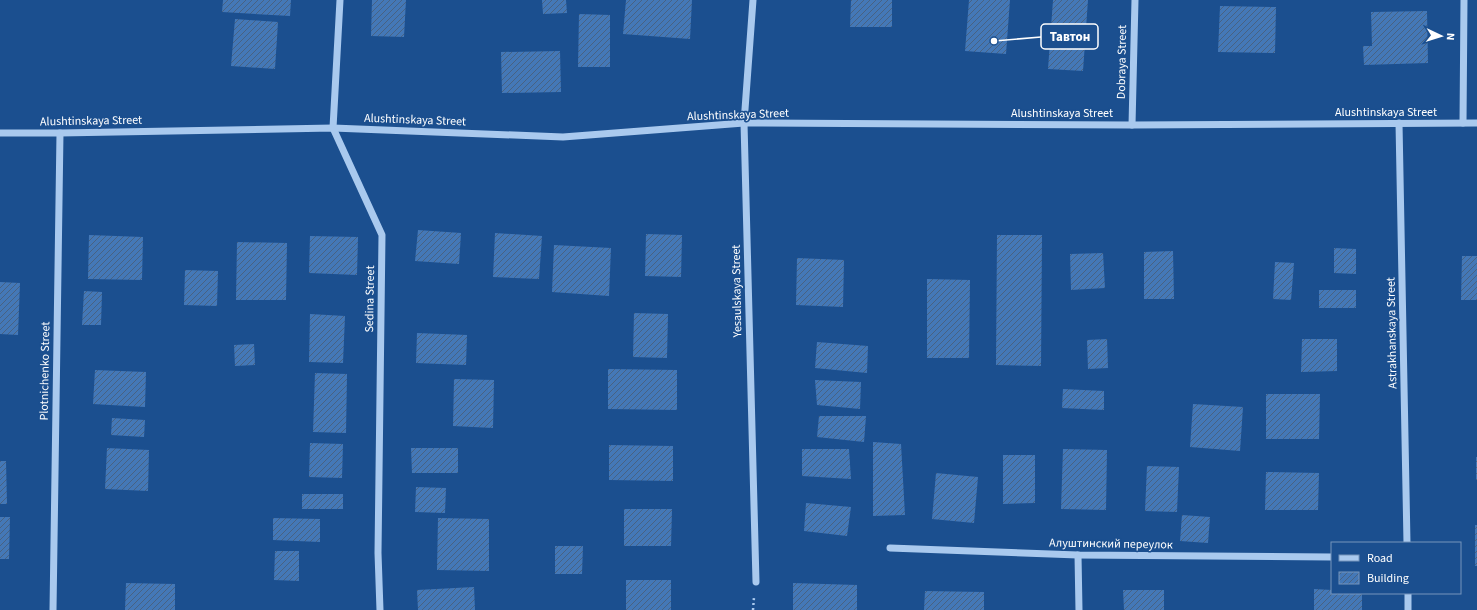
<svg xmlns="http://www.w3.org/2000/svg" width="1477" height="610" font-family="'Source Sans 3',sans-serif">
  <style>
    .building { fill: url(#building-hatch) }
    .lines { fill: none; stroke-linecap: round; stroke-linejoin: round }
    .path { stroke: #a9c9ee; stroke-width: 2.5; stroke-dasharray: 2 3; stroke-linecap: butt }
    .minor { stroke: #a9c9ee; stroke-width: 7 }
    .labels { text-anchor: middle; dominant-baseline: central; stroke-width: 3.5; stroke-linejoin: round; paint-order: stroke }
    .street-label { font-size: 12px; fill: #fff; stroke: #1b4f8f }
    .leader { fill: none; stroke: #fff; stroke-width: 1.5 }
    .callout-dot { fill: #fff; stroke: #1b4f8f; stroke-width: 1.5 }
    .callout { fill: #1b4f8f; stroke: #fff; stroke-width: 1.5 }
    .callout-label { font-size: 13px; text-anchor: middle; font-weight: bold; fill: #fff }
  </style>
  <defs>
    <pattern id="building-hatch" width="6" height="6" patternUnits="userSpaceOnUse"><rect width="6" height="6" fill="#4478b7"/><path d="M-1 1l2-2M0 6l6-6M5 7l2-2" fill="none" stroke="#486282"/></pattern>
  </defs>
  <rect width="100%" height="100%" fill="#1b4f8f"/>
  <g class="building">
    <path d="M223,0H291L290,16L222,12Z"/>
    <path d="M372,0H406L404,37L371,36Z"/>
    <path d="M542,0H566L567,13L543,14Z"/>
    <path d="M626,0H692L690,39L623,34Z"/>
    <path d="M851,0H892V27H850Z"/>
    <path d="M969,0H1010L1006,54L965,51Z"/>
    <path d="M1053,0H1088L1083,71L1048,69Z"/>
    <path d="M1220,6L1276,7L1275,53L1218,52Z"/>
    <path d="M1427,11L1428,63L1364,65L1363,46H1372L1371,12Z"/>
    <path d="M579,14L610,15V67H578Z"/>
    <path d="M235,19L278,22L275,69L231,66Z"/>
    <path d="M560,51L561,92L502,93L501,52Z"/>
    <path d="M418,230L461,233L459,264L415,261Z"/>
    <path d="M495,233L542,236L539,279L493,277Z"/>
    <path d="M646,234L682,235L681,277L645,276Z"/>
    <path d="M89,235L143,237L142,280L88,279Z"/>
    <path d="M997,235H1042L1041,366L996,365Z"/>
    <path d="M310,236L358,237L357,275L309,273Z"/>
    <path d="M237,242L287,243L286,300H236Z"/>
    <path d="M554,245L611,248L609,296L552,292Z"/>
    <path d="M1334,248L1356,249V274L1334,273Z"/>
    <path d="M1173,251L1174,299H1144V252Z"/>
    <path d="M1103,253L1105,288L1071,290L1070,254Z"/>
    <path d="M1462,256H1477V300H1461Z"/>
    <path d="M797,258L844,260L843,307L796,305Z"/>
    <path d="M1275,262L1294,263L1291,300L1273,299Z"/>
    <path d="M185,270L218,271L217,306L184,305Z"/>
    <path d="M927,279L970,280L969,358H927Z"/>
    <path d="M0,282L20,283L18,335L0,334Z"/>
    <rect x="1319" y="290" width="37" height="18"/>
    <path d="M84,291L102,292L101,325H82Z"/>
    <path d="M634,313L668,314L667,358L633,357Z"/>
    <path d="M310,314L345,316L343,363L309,362Z"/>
    <path d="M417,333L467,335L466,365L416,363Z"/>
    <path d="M1107,339L1108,368L1088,369L1087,340Z"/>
    <path d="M1302,339H1337V371L1301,372Z"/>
    <path d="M817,342L868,346L867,373L815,368Z"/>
    <path d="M254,344L255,365L235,366L234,345Z"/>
    <path d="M608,369L677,370V410L608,409Z"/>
    <path d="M95,370L146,372L145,407L93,404Z"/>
    <path d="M315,373L347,374L346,433L313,432Z"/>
    <path d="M454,379L494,380L493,428L453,426Z"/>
    <path d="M815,380L861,382L860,409L817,405Z"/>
    <path d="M1063,389L1104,391V410L1062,408Z"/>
    <path d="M1266,394H1320L1319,439H1266Z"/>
    <path d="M1193,404L1243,407L1240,451L1190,447Z"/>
    <path d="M819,416H866L864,442L817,437Z"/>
    <path d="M112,418L145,420L144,437L111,435Z"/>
    <path d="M873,442L901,444L905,515L873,516Z"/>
    <path d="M310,443L343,444L342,478L309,477Z"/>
    <path d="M609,445L673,446V481L609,480Z"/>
    <path d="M107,448L149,450L148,491L105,489Z"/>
    <path d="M411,448H458V473H412Z"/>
    <path d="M802,449H849L851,479L802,476Z"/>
    <path d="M1063,449L1107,450L1106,510L1061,509Z"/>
    <path d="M1003,455H1035V503L1003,504Z"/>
    <rect x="1476" y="457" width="1" height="23"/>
    <path d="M0,461H6L7,504H0Z"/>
    <path d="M1147,466L1179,467L1177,512L1145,511Z"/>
    <path d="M1266,472L1319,473L1318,510H1265Z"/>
    <path d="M936,473L978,477L974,523L932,519Z"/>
    <path d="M416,487L446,488L445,513L415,512Z"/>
    <rect x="302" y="494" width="41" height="15"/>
    <path d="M806,503L851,507L847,536L804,531Z"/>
    <path d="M624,509H672L671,546H624Z"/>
    <path d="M1182,515L1210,517L1208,543L1180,541Z"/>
    <path d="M0,517H10L9,559H0Z"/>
    <path d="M273,518L320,519V542L273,540Z"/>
    <path d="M438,518L489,519V571L437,570Z"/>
    <rect x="1475" y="525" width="2" height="41"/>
    <path d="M555,546H583L582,574H555Z"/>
    <path d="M275,551H299V581L274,580Z"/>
    <rect x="626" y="580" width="45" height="30"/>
    <path d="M126,583L175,584V610H125Z"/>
    <path d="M793,583L857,585V610H793Z"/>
    <path d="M474,587L475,610H418L417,590Z"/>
    <path d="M1314,589L1332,590V593H1362V610H1314Z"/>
    <path d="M1123,590H1164V610H1124Z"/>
    <path d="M925,591L984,592V610H924Z"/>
  </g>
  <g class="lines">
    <path class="path" d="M753,610L754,597"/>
    <g class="minor">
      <path d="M340,0L333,128L382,235L378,553L380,610"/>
      <path d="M753,0L744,123L756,582"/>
      <path d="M1399,123L1407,543"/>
      <path d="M1463,123L1464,0"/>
      <path d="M1132,125L1135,0"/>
      <path d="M0,133H60L333,128L563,137L744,123L1132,125L1477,123"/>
      <path d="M890,548L1078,555L1332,557"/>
      <path d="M1078,555L1079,610"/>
      <path d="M1408,593V610"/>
      <path d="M53,610L60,133"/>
    </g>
  </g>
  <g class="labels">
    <g class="street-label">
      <text transform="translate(1122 62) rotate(-89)">Dobraya Street</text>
      <text x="1386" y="112">Alushtinskaya Street</text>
      <text x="1062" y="113">Alushtinskaya Street</text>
      <text transform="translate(738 115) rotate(-2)">Alushtinskaya Street</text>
      <text transform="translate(415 120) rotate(2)">Alushtinskaya Street</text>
      <text transform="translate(91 121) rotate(-1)">Alushtinskaya Street</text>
      <text transform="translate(737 291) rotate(-91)">Yesaulskaya Street</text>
      <text transform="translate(370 299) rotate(-89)">Sedina Street</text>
      <text transform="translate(1392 333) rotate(-91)">Astrakhanskaya Street</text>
      <text transform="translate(45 371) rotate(-89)">Plotnichenko Street</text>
      <text transform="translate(1111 544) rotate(1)">Алуштинский переулок</text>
    </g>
  </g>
  <path class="leader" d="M994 41L1041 37"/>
  <circle class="callout-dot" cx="994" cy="41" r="4"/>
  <rect class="callout" x="1041" y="24" width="57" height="25" rx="4"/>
  <g class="callout-label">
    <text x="1070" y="41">Тавтон</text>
  </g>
  <rect x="1331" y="542" width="130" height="52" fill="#1b4f8f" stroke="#7695bc"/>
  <rect x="1339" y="555" width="20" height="6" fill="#a9c9ee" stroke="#7695bc"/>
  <text x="1367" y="562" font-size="12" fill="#ffffff">Road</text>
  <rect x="1339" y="572" width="20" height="12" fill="url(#building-hatch)" stroke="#7695bc"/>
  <text x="1367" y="582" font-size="12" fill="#ffffff">Building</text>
  <g transform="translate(1441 36) rotate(94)" stroke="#1b4f8f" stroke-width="3" paint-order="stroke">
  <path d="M0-3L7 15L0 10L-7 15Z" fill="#ffffff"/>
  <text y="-6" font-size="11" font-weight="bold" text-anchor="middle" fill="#ffffff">N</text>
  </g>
</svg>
